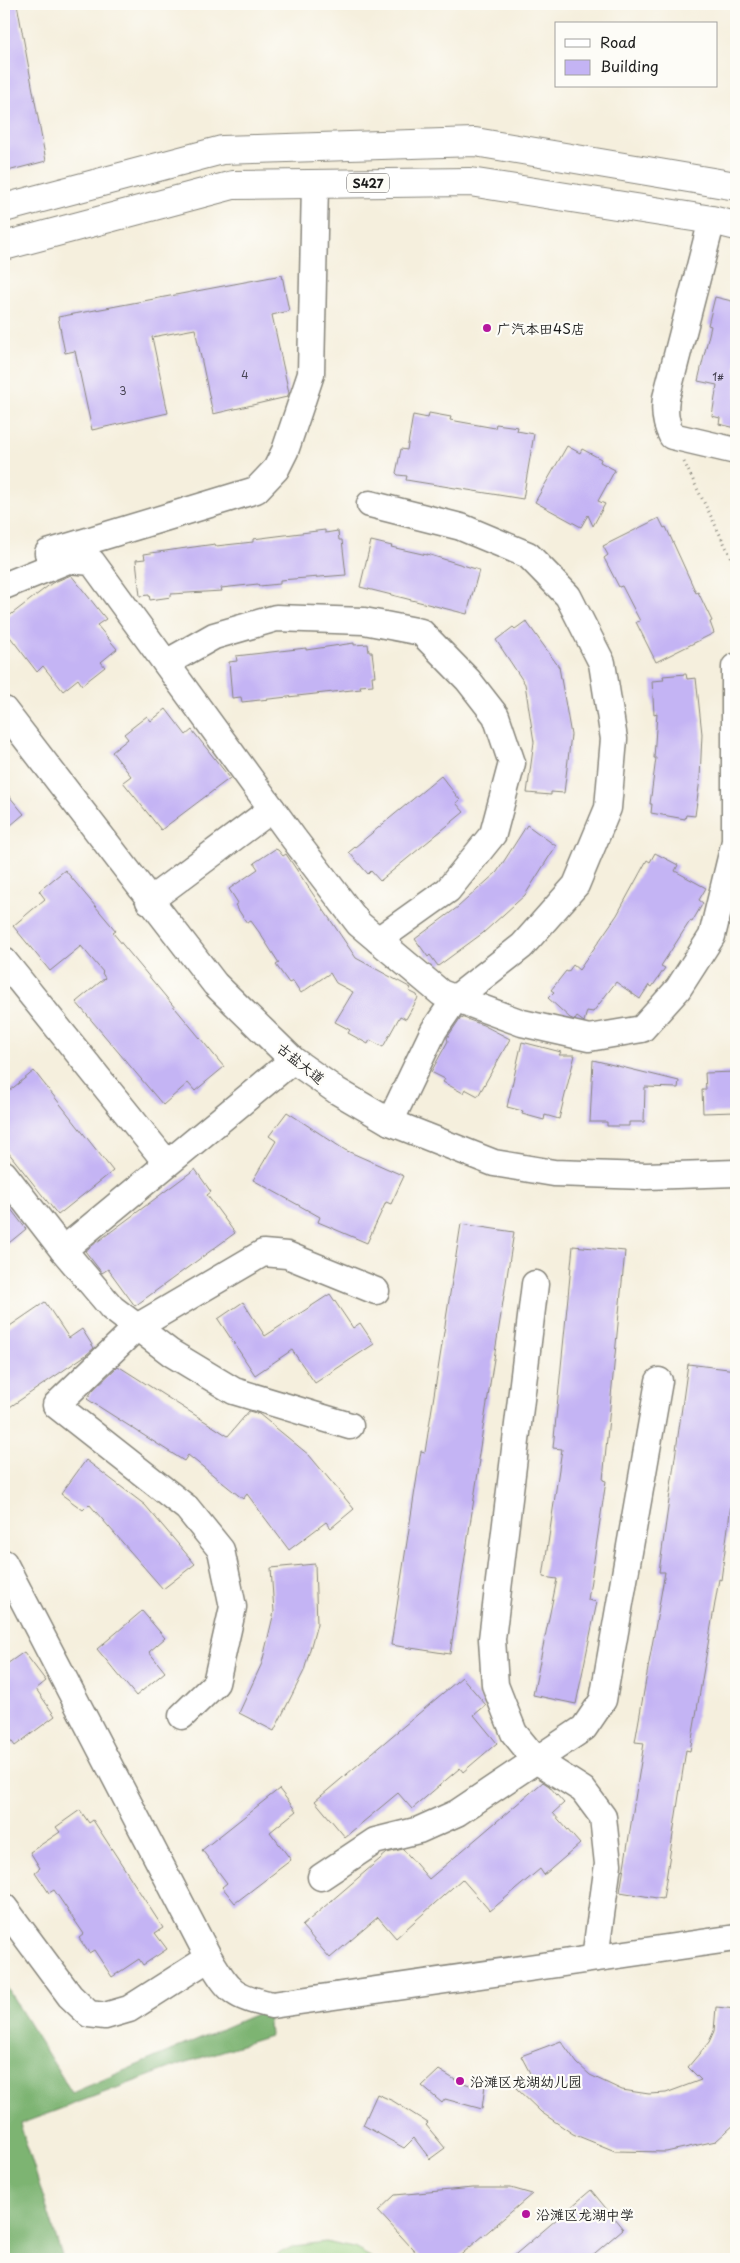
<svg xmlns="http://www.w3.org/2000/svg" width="740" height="2263" font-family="'Playpen Sans','LXGW WenKai TC',sans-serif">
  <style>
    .green { fill: #9cd284; stroke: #5c7750 }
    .forest { fill: #7db472; stroke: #4c6847 }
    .building { fill: #c4b4f4 }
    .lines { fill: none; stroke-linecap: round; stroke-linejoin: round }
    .minor-casing { stroke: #88867c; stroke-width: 29 }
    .major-casing { stroke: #88867c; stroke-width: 30 }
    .path { stroke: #88867c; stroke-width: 3; stroke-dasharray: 1 4; stroke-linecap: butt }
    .minor { stroke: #fff; stroke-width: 26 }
    .major { stroke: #fff; stroke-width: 28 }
    .poi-dot { fill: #b5179e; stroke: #fdfcf7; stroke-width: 2 }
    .labels { text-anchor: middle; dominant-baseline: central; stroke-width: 4.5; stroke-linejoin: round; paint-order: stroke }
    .number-label { font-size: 11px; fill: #464252 }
    .shield { fill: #fdfcf7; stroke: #605f5e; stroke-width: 1 }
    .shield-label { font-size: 12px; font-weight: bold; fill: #1c1c1c }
    .poi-label { font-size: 14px; fill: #1c1c1c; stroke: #fdfcf7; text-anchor: start }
    .street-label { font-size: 14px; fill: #1c1c1c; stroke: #fdfcf7 }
  </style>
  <rect width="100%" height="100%" fill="#fdfcf7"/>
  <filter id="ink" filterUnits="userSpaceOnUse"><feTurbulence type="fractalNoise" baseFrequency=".02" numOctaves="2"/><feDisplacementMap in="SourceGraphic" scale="10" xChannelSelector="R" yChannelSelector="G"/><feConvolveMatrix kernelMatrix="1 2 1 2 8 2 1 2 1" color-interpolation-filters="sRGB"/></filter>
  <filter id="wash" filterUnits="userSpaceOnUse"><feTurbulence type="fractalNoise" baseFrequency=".0096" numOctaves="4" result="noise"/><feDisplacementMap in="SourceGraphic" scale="20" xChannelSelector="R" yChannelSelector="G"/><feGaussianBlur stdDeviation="1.12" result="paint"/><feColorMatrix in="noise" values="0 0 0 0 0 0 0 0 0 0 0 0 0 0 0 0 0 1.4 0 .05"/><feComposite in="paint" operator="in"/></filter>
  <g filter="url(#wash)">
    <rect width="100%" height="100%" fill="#f5efdd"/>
    <path class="green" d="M325,2242L354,2248L374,2259H269L295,2246Z"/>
    <path class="forest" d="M4,1983L72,2093L268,2009L270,2036L181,2064L20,2124L63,2259H4Z"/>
    <g id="blocks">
      <g class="building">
        <path d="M4,4H17L46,161L4,172Z"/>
        <path d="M282,275L289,311L272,315L289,393L287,397L213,414L195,329L152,337L168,413L92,430L75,351L65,353L58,317Z"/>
        <path d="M715,297L736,302V428L719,424L720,418L712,416L717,385L698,381L711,326L708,325Z"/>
        <path d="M429,413L451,417L450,420L495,428L496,424L518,427L517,431L534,434L523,499L406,480L407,476L398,475L396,473L401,449L407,450L413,415L428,418Z"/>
        <path d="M567,446L580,453L582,449L601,459L600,462L615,470L598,501L605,504L593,526L588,515L581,527L535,502Z"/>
        <path d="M659,518L664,528L666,527L692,584L696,593L698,592L712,621L710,622L714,633L656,662L636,622L640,621L622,586L619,587L604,558L608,555L603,546Z"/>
        <path d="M325,530V533L338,531L339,540H342L346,575L280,580V584L259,586L258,584L221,588L222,591L171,594V597L150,600L149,595L140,596L136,560L145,559L144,554L215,544L216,546L253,542V539Z"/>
        <path d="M371,541L392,546L391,547L427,555V554L479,570L467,614L360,587Z"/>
        <path d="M71,575L106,619L97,625L117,649L101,662L105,667L82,685L78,679L63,691L43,666L37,672L4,629V620L52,583Z"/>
        <path d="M526,621L559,667L571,735L564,793L551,792V795L527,793L534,742L525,684L496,640L513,627L515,629Z"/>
        <path d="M354,643V645L368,644L369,652H372L375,676H372L373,685L360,686L361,689L242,702L241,697L232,698L229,662L237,661L236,656L306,648V650Z"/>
        <path d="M686,674L687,679L696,678L702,734L700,779L695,816L686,815L685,819L651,813L652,804H650L656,758H654L657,713L654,714L652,681L664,680L663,676Z"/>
        <path d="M166,709L186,735L192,730L230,778L161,830L123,782L131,776L112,752L128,739L124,734L147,716L151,721Z"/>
        <path d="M441,776L460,800L456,803L464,812L380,881L371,871L368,874L349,852Z"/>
        <path d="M4,790L24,814L4,831Z"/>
        <path d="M527,825L556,846L525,895L483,933L438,966L430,955L428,957L415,939L458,907L497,872Z"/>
        <path d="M275,849L278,850L283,856L286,854L356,958L411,988L409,991L417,995L418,998L406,1019L400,1016L383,1047L370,1040L368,1044L348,1033L350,1030L335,1022L353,992L336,983L330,973L301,993L293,981L289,983L276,965L279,963L259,932L251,921L247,923L235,905L238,903L229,889L258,869L254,863Z"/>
        <path d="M655,853L678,865L675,871L706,888L699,900L703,903L692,922L690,921L661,966L665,968L652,987L649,985L640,999L616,982L593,1012L587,1011L584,1022L577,1017L575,1020L570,1018L548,998L554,992L551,990L566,971L568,972L573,965L579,970L617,915L647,860L650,862Z"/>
        <path d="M65,870L116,931L113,933L224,1067L195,1091L188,1083L163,1105L76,1002L105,978L102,973L103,972L81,946L50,971L13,926L45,899L39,891Z"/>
        <path d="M461,1017L483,1025L510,1039L478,1096L465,1089L463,1093L443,1082L445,1079L431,1072L448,1041L447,1038Z"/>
        <path d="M522,1042L561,1052L559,1055H575L559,1119L545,1115L544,1120L522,1114L523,1111L507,1107Z"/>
        <path d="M593,1060L679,1081L678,1088L645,1087L644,1122H629V1126H607V1122H590Z"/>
        <path d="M34,1071L113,1171L58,1215L4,1147V1095Z"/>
        <path d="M736,1072V1112L703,1113L702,1090H706L705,1073Z"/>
        <path d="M287,1112L345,1150L404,1176L391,1204L386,1202L367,1243L318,1222L320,1217L253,1180L276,1141L269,1136Z"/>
        <path d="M195,1169L211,1192L207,1195L235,1233L135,1306L108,1269L102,1273L85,1251Z"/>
        <path d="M4,1200L26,1229L4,1247Z"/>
        <path d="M461,1224L514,1232L478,1460H480L450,1654L391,1645L421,1451L425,1452Z"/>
        <path d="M573,1246L625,1251L603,1480L606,1481L588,1600L597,1602L576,1704L533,1695L557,1579L543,1577L562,1449L553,1448Z"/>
        <path d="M330,1294L353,1328L360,1323L374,1344L315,1383L292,1350L255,1375L218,1319L243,1302L265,1336Z"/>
        <path d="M45,1302L69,1338L82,1329L94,1348L86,1355L4,1411V1330Z"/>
        <path d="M688,1364L736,1370V1467L721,1580L719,1579L690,1751L686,1750L663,1899L620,1892L644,1743L635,1742L665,1572H659Z"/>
        <path d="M118,1366L228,1436L249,1411L259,1414L309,1455L354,1509L331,1528L326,1522L289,1550L247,1494L243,1499L188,1455L184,1461L87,1399L92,1391Z"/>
        <path d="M86,1460L145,1505L195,1564L163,1589L89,1504L83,1510L61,1494Z"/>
        <path d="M315,1564L317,1624L304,1671L274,1731L239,1713L262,1663L274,1612L271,1568Z"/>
        <path d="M142,1611L165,1638L149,1652L165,1672L136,1696L97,1649Z"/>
        <path d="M24,1652L46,1681L36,1689L55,1716L15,1746L4,1731V1666Z"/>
        <path d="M462,1677L486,1705L474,1715L497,1743L463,1772L460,1768L412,1809L398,1793L345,1837L315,1801Z"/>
        <path d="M543,1782L549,1786L564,1803L553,1813L580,1844L544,1875L540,1869L490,1911L462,1879L396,1938L378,1917L330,1958L302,1926L387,1853L403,1849L429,1879Z"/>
        <path d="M279,1789L296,1811L270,1832L291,1860L235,1903L222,1887L227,1883L202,1850Z"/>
        <path d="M80,1810L89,1823L93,1820L163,1928L155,1933L167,1949L143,1965L139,1959L112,1977L94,1950L89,1953L79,1938L84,1934L54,1890L49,1893L35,1872L40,1868L30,1852L60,1832L56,1827Z"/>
        <path d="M716,2007L736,2009V2123L716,2141L666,2152L615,2151L573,2134L541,2112L516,2088L531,2075L521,2056L561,2041L577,2063L590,2075L622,2090L649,2094L666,2093L701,2080L688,2067L709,2042L714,2031Z"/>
        <path d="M439,2070L457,2081L470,2085H485L482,2109L445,2099L442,2103L422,2086Z"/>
        <path d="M377,2094L393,2101L428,2123L426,2125L445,2148L430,2159L414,2138L404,2148L363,2125Z"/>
        <path d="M473,2188H511L532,2194L456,2259H422L378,2211L395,2195Z"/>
        <path d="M591,2190L623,2229L588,2259H510Z"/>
      </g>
    </g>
  </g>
  <g filter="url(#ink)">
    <use href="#blocks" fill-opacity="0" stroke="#88867c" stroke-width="1"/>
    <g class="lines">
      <defs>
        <g id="minor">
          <path d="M712,220L666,398C664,412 665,423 672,436L736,451"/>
          <path d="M370,504L461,527L528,555L568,596L602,663L614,739L608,808L576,885L522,946L456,998L434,1030L390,1122"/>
          <path d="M48,553L256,490L276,469L285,451L311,374L315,184"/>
          <path d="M4,586L68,560L92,562L294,839L359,924L441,993L522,1023L589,1038L642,1029L678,989L712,936L735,841V667"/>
          <path d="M166,663L214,636L276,618L364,621L421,632L468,680L496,716L512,763L493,834L448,890L378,940"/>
          <path d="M4,710L215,984L293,1060L337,1091L390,1122L494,1163L554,1173L646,1176L736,1173"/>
          <path d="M149,901L272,809"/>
          <path d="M4,961L166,1162"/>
          <path d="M4,1174L63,1250L293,1060"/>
          <path d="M63,1250L112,1308L171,1353L234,1391L350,1426"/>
          <path d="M535,1284L492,1639L495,1685L514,1733L536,1760L583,1790L603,1817L608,1864L595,1958"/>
          <path d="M4,1563L209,1958C230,1992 232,1996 272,2005L736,1938"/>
          <path d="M182,1716L216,1683L233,1607L221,1550L187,1508L56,1405L137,1327L263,1253L287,1255L376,1291"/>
          <path d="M321,1877L375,1841L419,1830L457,1813L584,1728L603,1700L659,1381"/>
          <path d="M4,1907L70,1996L89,2014L105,2016L129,2009L209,1958"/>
        </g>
        <g id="major">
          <path d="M4,208L222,150L475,142L736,186"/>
          <path d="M4,246L233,185L470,182L712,220L736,226"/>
        </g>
      </defs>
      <use href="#minor" class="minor-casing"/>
      <use href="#major" class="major-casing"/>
      <path class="path" d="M684,462L736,567"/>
      <use href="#minor" class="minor"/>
      <use href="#major" class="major"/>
    </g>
  </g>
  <g class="poi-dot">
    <circle cx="487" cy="328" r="5"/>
    <circle cx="460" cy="2081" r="5"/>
    <circle cx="526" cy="2214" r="5"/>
  </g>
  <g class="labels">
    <g class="number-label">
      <text x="245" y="374">4</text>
      <text x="718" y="376">1#</text>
      <text x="123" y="390">3</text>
    </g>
    <rect class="shield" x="347" y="173.5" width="42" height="19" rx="4"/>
    <g class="shield-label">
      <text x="368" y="183">S427</text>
    </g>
    <g class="poi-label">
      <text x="497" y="328">广汽本田4S店</text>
      <text x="470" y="2081">沿滩区龙湖幼儿园</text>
      <text x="536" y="2214">沿滩区龙湖中学</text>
    </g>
    <g class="street-label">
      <text transform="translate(301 1063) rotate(39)">古盐大道</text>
    </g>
  </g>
  <rect width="740" height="2263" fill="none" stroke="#fdfcf7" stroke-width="20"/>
  <rect x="555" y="22" width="162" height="65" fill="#fdfcf7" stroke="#a3a29f"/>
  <rect x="565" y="39" width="25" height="8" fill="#ffffff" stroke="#a3a29f"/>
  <text x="600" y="48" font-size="15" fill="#1c1c1c">Road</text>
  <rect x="565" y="60" width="25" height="15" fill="#c4b4f4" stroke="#a3a29f"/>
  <text x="600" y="72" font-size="15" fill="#1c1c1c">Building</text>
</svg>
